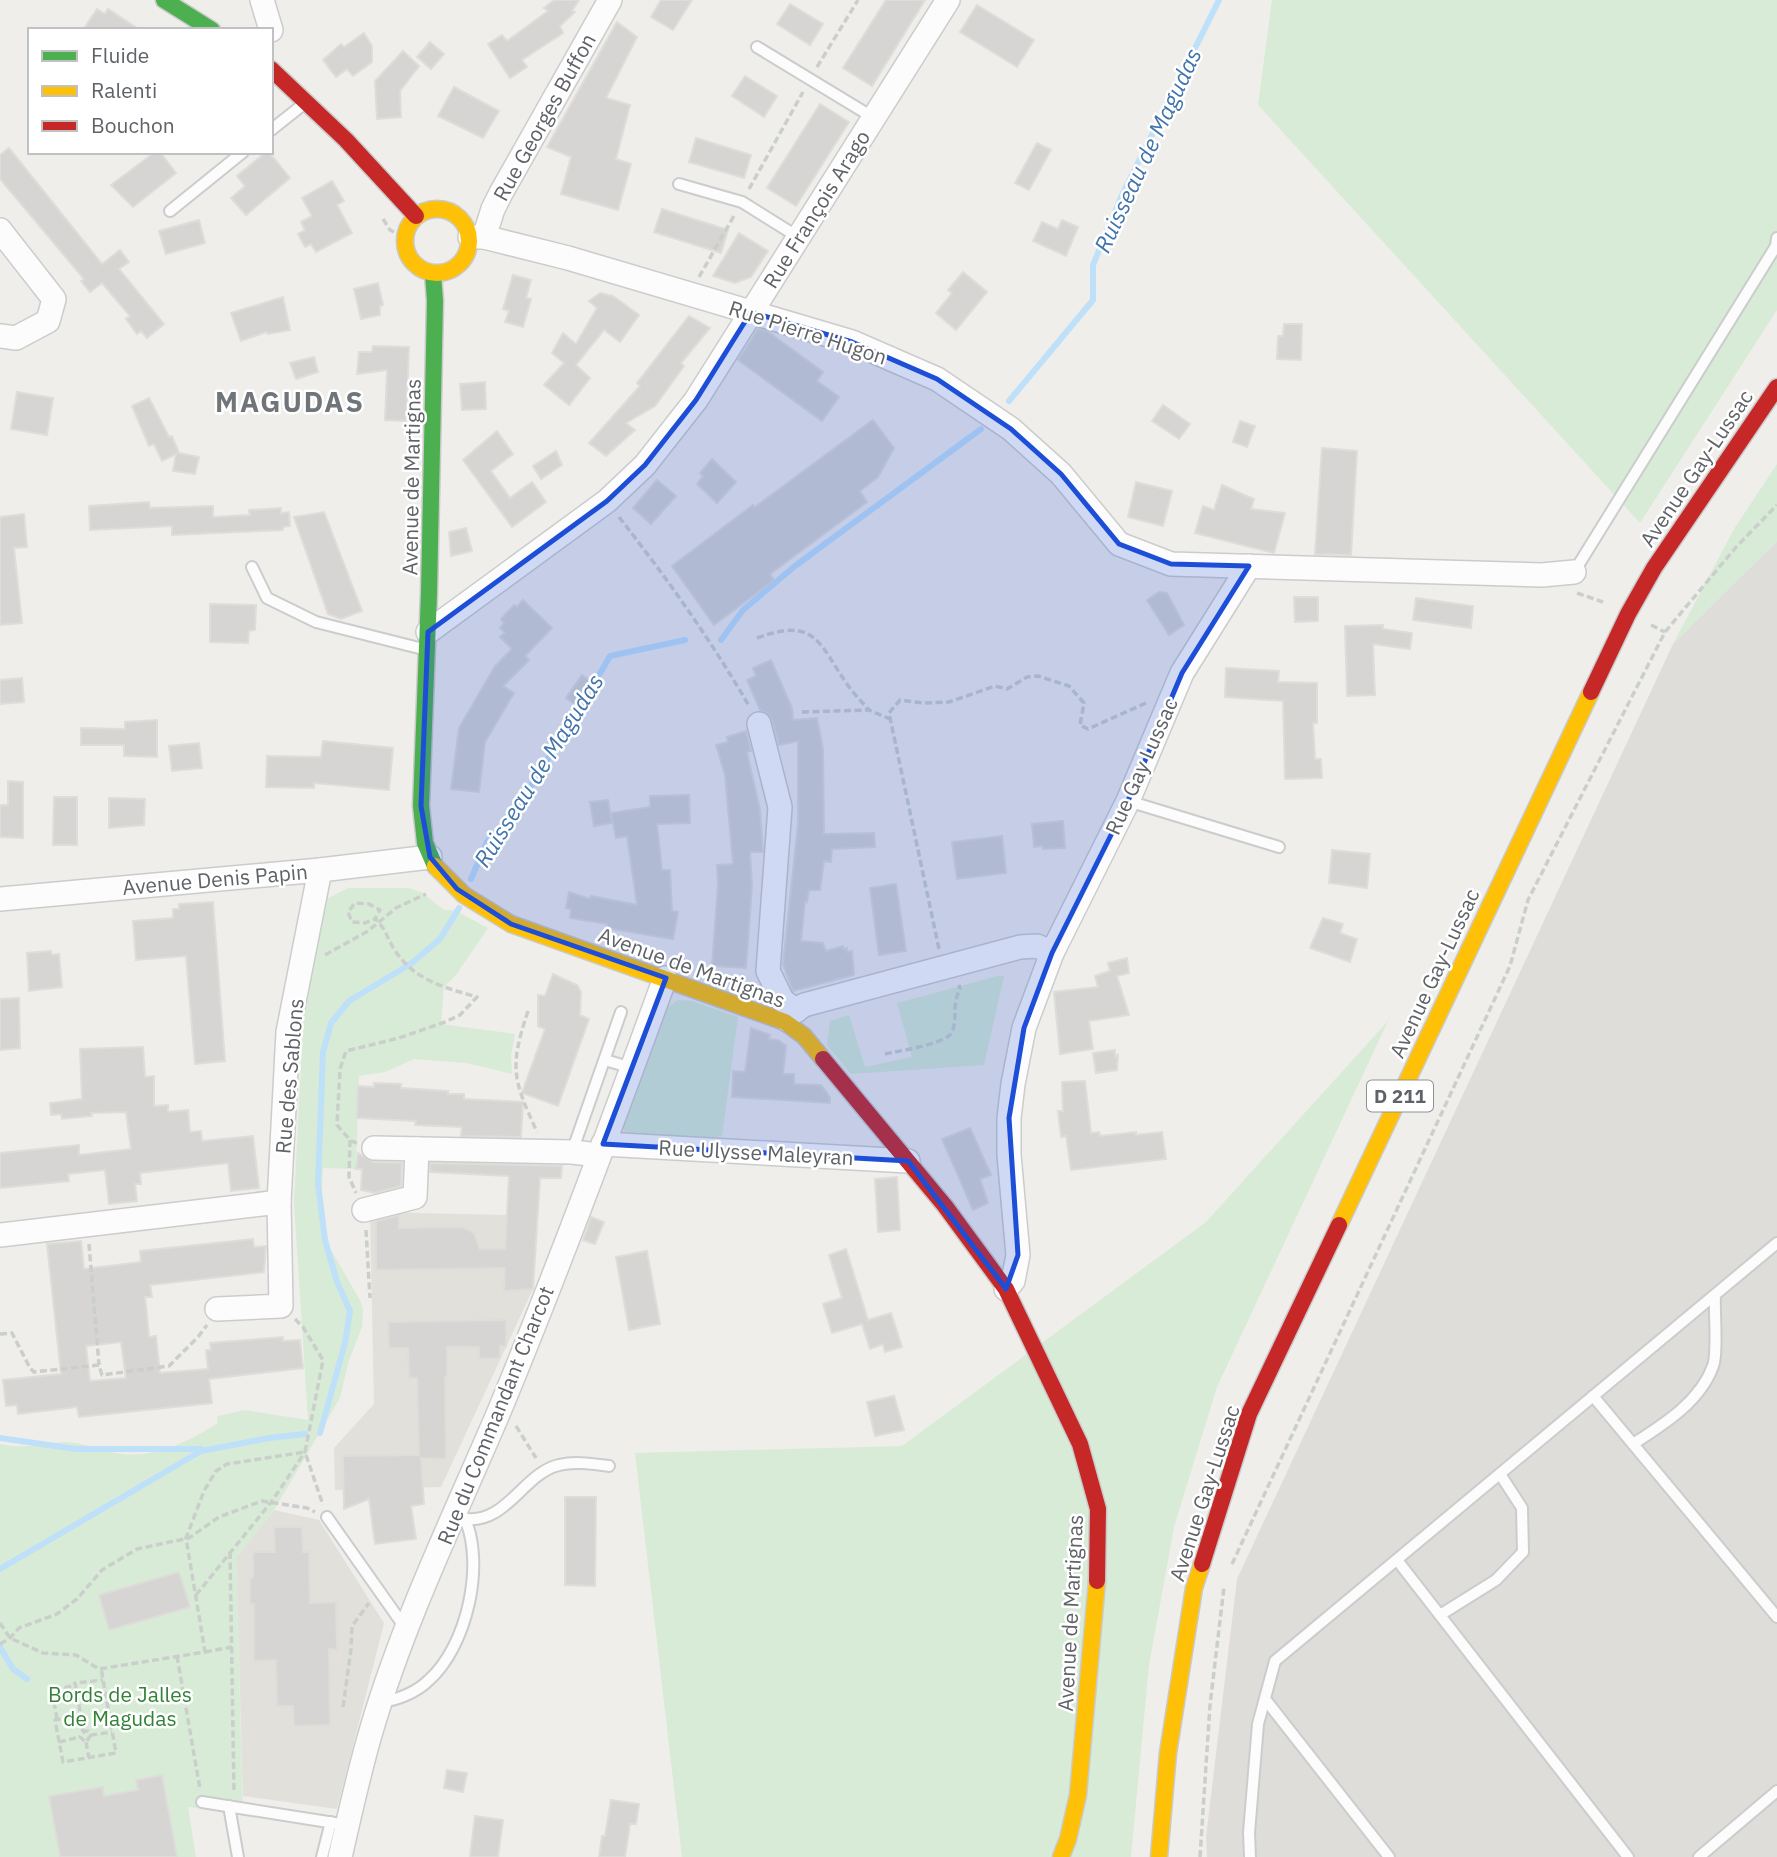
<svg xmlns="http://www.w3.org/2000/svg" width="1777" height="1857" font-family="'IBM Plex Sans',sans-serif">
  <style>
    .industrial { fill: #dfddda }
    .education { fill: #e2e0da }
    .green { fill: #d8ebd6 }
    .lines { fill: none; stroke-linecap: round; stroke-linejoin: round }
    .stream { stroke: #bfe0f9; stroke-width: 6 }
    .building { fill: #d6d5d3; stroke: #deddd9; stroke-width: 2; fill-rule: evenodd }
    .lane-casing { stroke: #cbcccc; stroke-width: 14 }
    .street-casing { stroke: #cbcccc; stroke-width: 26 }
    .fast-casing { stroke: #cacacb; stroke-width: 19 }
    .slow-casing { stroke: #cacacb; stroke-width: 19 }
    .jam-casing { stroke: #cacacb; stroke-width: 19 }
    .path { stroke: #cacfcc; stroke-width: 3.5; stroke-dasharray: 7 3.5; stroke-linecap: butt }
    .lane { stroke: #fdfcfc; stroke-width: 10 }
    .street { stroke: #fdfcfc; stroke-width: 23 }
    .fast { stroke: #4caf50; stroke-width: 16 }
    .slow { stroke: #ffc107; stroke-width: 16 }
    .jam { stroke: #c62828; stroke-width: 16 }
    .marked { fill: #1d4ed8; fill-opacity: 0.2; stroke: #1d4ed8; stroke-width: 5; stroke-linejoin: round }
    .labels { text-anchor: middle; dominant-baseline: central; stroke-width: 5; stroke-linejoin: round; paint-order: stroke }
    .shield { fill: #fff; stroke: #8f9295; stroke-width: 2 }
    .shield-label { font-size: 19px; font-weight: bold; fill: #5f6368 }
    .street-label { font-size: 21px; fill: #5f6368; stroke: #fff }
    .park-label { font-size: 21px; fill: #348238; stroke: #fff }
    .water-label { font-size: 23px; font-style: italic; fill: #4174aa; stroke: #fff }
    .district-label { font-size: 28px; font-weight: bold; letter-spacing: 2px; fill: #70757a; stroke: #fff }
  </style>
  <rect width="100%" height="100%" fill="#efeeea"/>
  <path class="industrial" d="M1777,541V1857H1207L1206,1837L1237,1579L1673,644Z"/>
  <g class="education">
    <path d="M370,1212L507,1215L506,1237L536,1239L533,1289L441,1487L335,1490L334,1448L374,1404Z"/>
    <path d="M274,1510L319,1520L384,1623L337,1809L243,1796L236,1558Z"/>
  </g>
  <g class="green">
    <path d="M1272,0H1777V310L1640,523L1258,105Z"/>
    <path d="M1777,464V541L1673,644L1734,529Z"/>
    <path d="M348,888H409L421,892L444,910H454L488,928L456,975L444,987L441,1024L515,1034L511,1055L512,1074L466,1063L414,1059L385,1072L359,1076L356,1169L323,1168L321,1205L323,1236L361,1302L363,1310L362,1327L349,1360L340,1398L274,1510L236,1558L243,1814L188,1807L196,1857H0V1444C22,1450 42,1443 64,1442C84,1442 103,1452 122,1454C158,1458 189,1441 218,1423L217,1416L245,1410L308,1420L294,1203L303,1025L325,900Z"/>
    <path d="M998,976H1004L984,1065L851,1074L827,1045L830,1021L849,1015L865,1067L912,1057L897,1003Z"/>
    <path d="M678,1000L692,1001L738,1017L722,1136L699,1140L625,1132L623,1128L665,1009Z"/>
    <path d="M1388,1021L1217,1387L1174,1527L1149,1665L1131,1857H682L635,1453L902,1446L1206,1222Z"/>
  </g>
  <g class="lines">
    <g class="stream">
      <path d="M1009,401L1093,300V265L1122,195L1219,0"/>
      <path d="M721,640L743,610L795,566L981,429"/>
      <path d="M591,689L610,656L685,640"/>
      <path d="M471,879L487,842L509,821L584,701"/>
      <path d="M320,1433L345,1343L350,1311L337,1282L325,1240L318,1184L323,1052L331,1023L349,1001L412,963L440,939L459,908"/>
      <path d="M0,1438L76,1449H201"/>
      <path d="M0,1569L201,1451L269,1438L305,1434"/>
      <path d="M0,1647L13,1669L27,1679"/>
    </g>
  </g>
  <g class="building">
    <path d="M554,0H579L572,11L575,12L560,26L563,33L522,60L527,67L510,78L488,44L502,35L507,41L548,11L544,8Z"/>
    <path d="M661,0H692L673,30L651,17Z"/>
    <path d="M886,0H925L872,86L843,68Z"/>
    <path d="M790,4L823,24L810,45L777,24Z"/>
    <path d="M977,5L1034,40L1017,67L960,32Z"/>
    <path d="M97,9L105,14L108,9L140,30H83Z"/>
    <path d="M617,22L637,37L606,98L630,105L616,159L631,164L618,210L561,194L571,157L547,147Z"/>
    <path d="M364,33L372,46V62L353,76L347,69L336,77L323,60L341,44L344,47Z"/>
    <path d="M430,42L444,54L431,69L417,57Z"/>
    <path d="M403,51L419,66L400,91L401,117L377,119L375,81Z"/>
    <path d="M745,76L777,96L764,117L732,96Z"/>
    <path d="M454,87L499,111L483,138L438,116Z"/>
    <path d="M820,104L849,122L796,206L767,188Z"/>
    <path d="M696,138L751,155L744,178L689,162Z"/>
    <path d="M1037,143L1051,150L1029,190L1015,183Z"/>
    <path d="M9,148L102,264L120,250L129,262L119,269L164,324L147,338L141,331L137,334L126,319L130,316L102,283L90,292L81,281L84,279L0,179V155Z"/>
    <path d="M155,152H160L176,173L133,207L111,185Z"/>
    <path d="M266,152H269L290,178L246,215L231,198L245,186L237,176Z"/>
    <path d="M332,181L344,201L337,205L352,233L316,252L311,244L305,247L298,234L305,230L301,222L312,216L302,198Z"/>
    <path d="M662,209L728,230L721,253L654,232Z"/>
    <path d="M199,220L205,243L166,254L159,231Z"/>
    <path d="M1062,220L1078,227L1066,256L1033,241L1042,222L1058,229Z"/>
    <path d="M739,233L768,251L751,277L735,283L713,276Z"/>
    <path d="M963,272L987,292L956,330L936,313L952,293L948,290Z"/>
    <path d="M513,275L531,280L526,298L531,299L523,327L505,322L509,311L503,309Z"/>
    <path d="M378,283L383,305L380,306V315L361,319L354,289Z"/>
    <path d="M600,293L613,296L639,315L620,342L604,330L576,365L590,378L569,405L544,385L564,363L552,353L563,333L576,344L597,308L589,301Z"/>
    <path d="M283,297L290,330L268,334L266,332L241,341L231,313Z"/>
    <path d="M689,316L710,328L681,363L684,366L655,406L626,423L635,430L606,456L589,443L640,386L637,383Z"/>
    <path d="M1284,324H1302L1301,360L1277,359L1278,336H1283Z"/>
    <path d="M758,329L767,331L823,372L817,381L839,397L822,421L738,360Z"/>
    <path d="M373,346L409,347L406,421L385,420L387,370L357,374L359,352H372Z"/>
    <path d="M314,357L318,372L296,379L290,363Z"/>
    <path d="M485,382L486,409L462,410L460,384Z"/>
    <path d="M17,392L53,398L47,435L11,429Z"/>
    <path d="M149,398L169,437L172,436L179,453L199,457L195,474L173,471L176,454L162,461L154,444L149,446L132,406Z"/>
    <path d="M1163,405L1190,424L1179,439L1152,421Z"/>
    <path d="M873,420L894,448L878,477L860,491L867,502L770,574L774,580L714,625L672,566L753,505L755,507Z"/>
    <path d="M1240,421L1255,426L1247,447L1233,442Z"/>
    <path d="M497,431L513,454L491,471L510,498L532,482L546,502L512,527L463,460Z"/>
    <path d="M1322,448L1357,451L1351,555L1315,554Z"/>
    <path d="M556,451L562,465L541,479L533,466Z"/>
    <path d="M712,459L736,482L717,503L697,484L703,476L700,473Z"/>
    <path d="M657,480L676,496L651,524L633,508Z"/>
    <path d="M1136,482L1172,491L1163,526L1128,517Z"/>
    <path d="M1222,485L1254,499L1251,509L1285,513L1274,553L1195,533L1203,506L1214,510Z"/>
    <path d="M149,502L150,508L213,506V517L250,515L249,510L281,508V513L289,512L290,526L283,527V530L172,535V526L90,530L89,506Z"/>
    <path d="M324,512L362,611L341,619L328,614L294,517Z"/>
    <path d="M24,514L27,547L14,548L22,623L0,625V517Z"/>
    <path d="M466,528L472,551L451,556L449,532Z"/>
    <path d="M1159,592L1167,593L1184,625L1169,635L1147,600Z"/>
    <path d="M1294,597H1318V621L1295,622Z"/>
    <path d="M1416,598L1473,606L1471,628L1413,620Z"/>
    <path d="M523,600L552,628L525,656L529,660L503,686L514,693L485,742L479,792L451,789L459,728L495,666L512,649L500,637L505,633L500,628L504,623L501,619L514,605L517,607Z"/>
    <path d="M210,604L256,605L255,630L249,631L248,643L210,642Z"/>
    <path d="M1383,625V629L1412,633L1410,649L1373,644L1375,695L1347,696L1345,626Z"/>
    <path d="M771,660L792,708L793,720L817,718L823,749L824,834L874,833L875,847L832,849L831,862L824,861L820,890H809L807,902L805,901L801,941L823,943L826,951L843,946V949L847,948V952L852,951L854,975L793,991L783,964L798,824V741L779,745L772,720L768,714L760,710L747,680L756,676L753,668Z"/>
    <path d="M1226,668L1279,671L1278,682L1317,683V723H1313L1315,759H1321L1322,778L1285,779L1283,701L1225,697Z"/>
    <path d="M582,675L600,688L585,711L566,698Z"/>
    <path d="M22,678L24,702L0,704V680Z"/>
    <path d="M157,720V757L124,756V745H81V728L125,729V722Z"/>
    <path d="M746,731L751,751L747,752L760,810L763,852H750L752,886L746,968L712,966L718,884L717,865L733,864L725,775L716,745L728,742L727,737Z"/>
    <path d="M323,741L393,748L389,790L314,783V788L266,787L267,756L321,757Z"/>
    <path d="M199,743L202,768L172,771L169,746Z"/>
    <path d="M8,781L23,782V838L0,837V805H8Z"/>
    <path d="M689,795L690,823L657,824L662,870H670L672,911L678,912L673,939L606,928L607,924L570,918L571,909L566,908L569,892L590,899L591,896L637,905L627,836L616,838L611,813L650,807V796Z"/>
    <path d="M54,797H77V845H53Z"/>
    <path d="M109,798L145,799L144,825L109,828Z"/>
    <path d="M608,800L612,823L594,826L590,802Z"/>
    <path d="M1063,821L1065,848L1043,849V846L1034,847L1032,824Z"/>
    <path d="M1002,836L1006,873L957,879L952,842Z"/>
    <path d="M1332,850L1370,854L1367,888L1329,883Z"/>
    <path d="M896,884L906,951L879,955L870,888Z"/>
    <path d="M213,902L225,1061L195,1064L186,956L136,960L133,921L173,918V909H179V904Z"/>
    <path d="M1323,918L1343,924L1340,933L1357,939L1350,962L1310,948Z"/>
    <path d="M51,951L52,955L59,954L62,987L29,991L27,953Z"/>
    <path d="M1127,958L1129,973L1117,976L1129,1015L1089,1021L1093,1049L1060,1054L1054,992L1098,987L1095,976L1110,971L1108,963Z"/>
    <path d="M553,974L577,985L581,992L580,1015L589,1019L558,1106L522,1093L545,1029L538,1026V995L545,996Z"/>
    <path d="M19,998L20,1048L0,1050V999Z"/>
    <path d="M751,1028L770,1035L769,1039L778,1040L786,1046L783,1074H794V1084L821,1085L830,1097V1103L732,1097L733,1071L745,1072Z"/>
    <path d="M143,1047L145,1077L154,1076V1106L168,1105V1112L188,1110L190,1132L201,1131L202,1141L253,1136L259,1188L231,1191L228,1163L140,1173L141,1184H135L137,1201L109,1204L105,1170L68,1174L69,1181L0,1188V1153L79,1145V1155L131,1149L126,1112L91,1113L92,1116L62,1119L61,1114L51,1115L50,1103L82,1099L80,1049Z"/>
    <path d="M1115,1050V1056L1118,1055L1117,1070L1096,1073L1093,1053Z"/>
    <path d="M1085,1081L1091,1133L1099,1132L1100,1136L1136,1132V1135L1162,1132L1166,1159L1071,1170L1066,1136L1061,1137L1058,1111H1063L1062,1082Z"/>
    <path d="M374,1083L401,1084V1088L448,1091V1094H464V1099L523,1102L521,1137L461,1136L462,1127L415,1125L416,1121L357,1118L358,1086L374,1087Z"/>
    <path d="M970,1128L991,1175L980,1179L988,1203L973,1210L942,1139Z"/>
    <path d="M358,1153L373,1162L402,1163L401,1186L375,1193L361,1190L362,1169H356Z"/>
    <path d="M430,1163L562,1166L561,1178H540L533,1289L504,1291L505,1268L376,1270V1221L399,1215V1228L462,1227L474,1233L480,1249H505L509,1176L430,1172Z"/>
    <path d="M897,1177L900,1230L878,1232L875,1179Z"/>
    <path d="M591,1217L604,1222L595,1244L583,1240Z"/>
    <path d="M253,1239L254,1247L266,1246L264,1272L150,1285L152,1297H145L147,1314L149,1337L156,1336L160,1373L208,1369L206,1350H211L210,1343L283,1337V1341L300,1340L303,1368L209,1379L212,1403L79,1417L77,1407L18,1414L17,1405L6,1406L3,1380L61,1374L47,1244L81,1241L84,1269L141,1262L140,1251ZM121,1342L126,1378L90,1381L86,1346Z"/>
    <path d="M846,1249L868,1320L891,1313L902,1347L885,1352L883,1344L870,1349L862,1324L832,1333L823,1304L842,1298L829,1255Z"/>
    <path d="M647,1251L660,1324L629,1330L616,1257Z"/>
    <path d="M506,1320V1346H500V1358L479,1359V1347H447V1377H445L446,1459L421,1458L424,1504L411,1506L416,1539L375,1544L369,1499L344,1509L343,1456L419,1455L417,1378H409L408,1348H389L388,1322Z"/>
    <path d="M894,1396L904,1430L875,1436L867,1402Z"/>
    <path d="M565,1497H596L595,1586L565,1585Z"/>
    <path d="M274,1527H302L303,1552H309L310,1603L336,1602L337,1650L329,1649L330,1725L294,1726L293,1706H277L276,1660L254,1661V1604H250V1578H253V1552H275Z"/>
    <path d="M179,1572L190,1607L109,1630L99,1595Z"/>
    <path d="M447,1770L467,1773L463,1792L444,1788Z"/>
    <path d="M162,1775L177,1857H60L49,1796L103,1787L104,1796L138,1790L136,1780Z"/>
    <path d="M611,1800L639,1804L636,1824H630L625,1857H599L602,1836H605Z"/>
    <path d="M475,1816L503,1820L498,1857H470Z"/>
  </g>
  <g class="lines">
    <defs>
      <g id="lane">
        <path d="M757,47L874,118"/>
        <path d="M271,130L305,103"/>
        <path d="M679,184L742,202L798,237"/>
        <path d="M170,211L243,152"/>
        <path d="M252,567L267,598L316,622L423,649"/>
        <path d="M1574,572L1776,246L1777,238"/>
        <path d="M1128,801L1279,847"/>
        <path d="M605,1060L632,1068"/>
        <path d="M572,1152L621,1012"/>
        <path d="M1593,1396L1777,1617"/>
        <path d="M1633,1444C1664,1424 1700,1402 1713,1366C1718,1353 1714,1311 1715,1295"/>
        <path d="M327,1517L406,1629"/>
        <path d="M461,1518C505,1528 523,1473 559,1465C575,1461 593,1464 609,1466"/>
        <path d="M1397,1560L1628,1857"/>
        <path d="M1440,1615L1496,1580L1523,1552L1522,1508L1500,1474"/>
        <path d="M1265,1699L1389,1857"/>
        <path d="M381,1702C398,1700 417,1692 429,1680C467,1646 485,1565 465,1519"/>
        <path d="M202,1802L347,1825"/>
        <path d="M229,1806L238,1857"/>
        <path d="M322,1857L331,1822"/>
        <path d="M1250,1857L1249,1833L1258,1724L1275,1661L1777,1243"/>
        <path d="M1699,1857L1777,1791"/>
      </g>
      <g id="street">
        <path d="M262,0L271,30"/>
        <path d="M0,230L54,299L48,321L16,338L0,336"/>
        <path d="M470,237H484L568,258L852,342L937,379L1011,429L1061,474L1119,544L1171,564L1542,575L1574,572"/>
        <path d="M484,237L493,209L501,193L610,0"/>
        <path d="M428,632L607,501L645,465L696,400L948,0"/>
        <path d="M759,724L780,807L768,971L782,1000L796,1011"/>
        <path d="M0,899L320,870L430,857"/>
        <path d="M787,1020L789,1015L804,1005L1020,947L1037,946L1052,953"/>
        <path d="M603,1144L908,1161"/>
        <path d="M374,1148L572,1152L599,1155"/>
        <path d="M364,1210L415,1197L417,1149"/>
        <path d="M0,1235L279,1202L288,1032L320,870"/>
        <path d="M1006,1289L1013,1281L1018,1255L1009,1155V1118L1013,1084L1024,1028L1052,953L1128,801L1182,673L1249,566"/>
        <path d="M217,1309L281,1306L279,1202"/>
        <path d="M340,1857C350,1814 359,1771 372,1728C404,1620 454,1517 498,1414C558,1270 612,1124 665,978"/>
      </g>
      <g id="fast">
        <path d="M164,0L212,30"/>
        <path d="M433,274L435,301L429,593L421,806L425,843L435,866"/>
      </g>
      <g id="slow">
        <circle cx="437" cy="241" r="32"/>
        <path d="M435,866L464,895L511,924L785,1022L804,1036L823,1059"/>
        <path d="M1339,1225L1591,692"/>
        <path d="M1061,1857L1068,1839L1078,1795L1097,1581"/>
        <path d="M1159,1857L1168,1753L1194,1588L1202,1564"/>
      </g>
      <g id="jam">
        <path d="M271,69L346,140L416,216"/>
        <path d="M1591,692L1628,614L1654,568L1777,387"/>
        <path d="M823,1059L945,1206L1006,1289L1080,1444L1098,1509L1097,1581"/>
        <path d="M1202,1564L1249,1414L1339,1225"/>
      </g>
    </defs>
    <use href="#lane" class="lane-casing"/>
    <use href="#street" class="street-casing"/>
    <use href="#fast" class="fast-casing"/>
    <use href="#slow" class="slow-casing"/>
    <use href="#jam" class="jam-casing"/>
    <g class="path">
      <path d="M817,67L858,0"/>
      <path d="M749,189L803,92"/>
      <path d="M383,219L390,230L396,233"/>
      <path d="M699,277L735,214"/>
      <path d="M619,517C666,577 711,640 749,706"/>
      <path d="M1577,593L1603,602"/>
      <path d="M1651,625L1665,632"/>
      <path d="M757,638C816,616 819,644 847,684C853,693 861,701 869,710"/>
      <path d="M802,712L869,710L890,719"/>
      <path d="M939,949L889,713L900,700L923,703L949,702L995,686L1007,689L1027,677L1038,676L1069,686L1084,703L1080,725L1088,729L1146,703"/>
      <path d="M325,955L368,931L396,908L426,894"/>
      <path d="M528,1011C509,1068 513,1079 537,1132"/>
      <path d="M885,1054C898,1051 947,1044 952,1032C958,1018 951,1006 960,989L959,985"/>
      <path d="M350,1140L349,1177L356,1193"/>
      <path d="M357,1143L351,1141L337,1125L340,1069L346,1051L399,1038L445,1022L460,1015L477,997C446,988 416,981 396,952C388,941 386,928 375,919L380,910L369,904L355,903L348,912L352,922L365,923L375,919"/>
      <path d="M366,1230L370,1298"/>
      <path d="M89,1244L99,1365"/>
      <path d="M295,1319L303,1327L323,1360L305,1452L323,1505"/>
      <path d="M0,1334L12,1333L30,1368L34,1372L99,1365L102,1375L169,1366L198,1337L207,1325"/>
      <path d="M516,1426L536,1458"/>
      <path d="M230,1552L234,1792"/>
      <path d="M1232,1564L1510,966L1528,900L1665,632L1737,546L1777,505"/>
      <path d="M196,1595L272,1501L305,1452"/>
      <path d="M0,1623L10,1638L43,1653L76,1655L99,1669L205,1652L186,1538L204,1491L216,1471L227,1464L305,1452"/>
      <path d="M0,1644L10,1638L19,1628L57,1614L77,1599L102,1570L137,1549L189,1538L219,1517L262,1501L307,1508L315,1512"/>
      <path d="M205,1652L232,1647"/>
      <path d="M177,1656L200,1789"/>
      <path d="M78,1699L75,1683L103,1680"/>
      <path d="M343,1707L351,1649L352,1626L369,1603"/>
      <path d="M81,1715L55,1720L63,1762L116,1753L101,1668"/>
      <path d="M57,1719L52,1690L73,1686L75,1683"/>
      <path d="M83,1732L78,1699L106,1695"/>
      <path d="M91,1735L86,1742L80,1737L85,1731H88L91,1735L112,1732"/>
      <path d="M59,1742L80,1737"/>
      <path d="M86,1742L89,1758"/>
      <path d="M1200,1857L1210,1705L1224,1587"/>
    </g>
    <use href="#lane" class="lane"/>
    <use href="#street" class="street"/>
    <use href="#fast" class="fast"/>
    <use href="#slow" class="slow"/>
    <use href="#jam" class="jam"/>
  </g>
  <path class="marked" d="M751,312L852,342L937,379L1011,429L1061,474L1119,544L1171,564L1249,566L1182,673L1128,801L1052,953L1024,1028L1009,1118L1018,1255L1006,1289L908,1161L603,1144L666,978L511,924L457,889L430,857L421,806L428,632L607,501L645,465L696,400Z"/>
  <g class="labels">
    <rect class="shield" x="1367" y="1080.5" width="66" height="31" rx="5"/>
    <g class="shield-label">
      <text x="1400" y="1096">D 211</text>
    </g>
    <g class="street-label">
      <text transform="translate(544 117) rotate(-61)">Rue Georges Buffon</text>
      <text transform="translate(816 209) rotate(-58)">Rue François Arago</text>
      <text transform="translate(808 332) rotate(18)">Rue Pierre Hugon</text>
      <text transform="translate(1696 468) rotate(-56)">Avenue Gay-Lussac</text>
      <text transform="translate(411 477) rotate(-89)">Avenue de Martignas</text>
      <text transform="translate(1141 766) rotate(-66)">Rue Gay Lussac</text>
      <text transform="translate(215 879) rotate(-5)">Avenue Denis Papin</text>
      <text transform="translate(692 967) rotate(20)">Avenue de Martignas</text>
      <text transform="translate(1434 973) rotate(-65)">Avenue Gay-Lussac</text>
      <text transform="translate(289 1076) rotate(-85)">Rue des Sablons</text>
      <text transform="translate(756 1152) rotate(3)">Rue Ulysse Maleyran</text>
      <text transform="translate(495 1415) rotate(-68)">Rue du Commandant Charcot</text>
      <text transform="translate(1204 1493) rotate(-72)">Avenue Gay-Lussac</text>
      <text transform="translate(1070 1613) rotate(-87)">Avenue de Martignas</text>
    </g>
    <g class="park-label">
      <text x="120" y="1694">Bords de Jalles<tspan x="120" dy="24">de Magudas</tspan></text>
    </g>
    <g class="water-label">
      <text transform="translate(1147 150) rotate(-65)">Ruisseau de Magudas</text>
      <text transform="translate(538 770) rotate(-58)">Ruisseau de Magudas</text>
    </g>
    <g class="district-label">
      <text x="290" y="401">MAGUDAS</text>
    </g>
  </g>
  <rect x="28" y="28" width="245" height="126" fill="#ffffff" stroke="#bfc1c3" stroke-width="2"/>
  <rect x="42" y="51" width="35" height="10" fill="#4caf50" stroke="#bfc1c3" stroke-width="2"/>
  <text x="91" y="63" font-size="21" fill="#5f6368">Fluide</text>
  <rect x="42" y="86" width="35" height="10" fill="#ffc107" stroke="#bfc1c3" stroke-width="2"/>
  <text x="91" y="98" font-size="21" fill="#5f6368">Ralenti</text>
  <rect x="42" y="121" width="35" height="10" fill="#c62828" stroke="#bfc1c3" stroke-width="2"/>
  <text x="91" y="133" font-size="21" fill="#5f6368">Bouchon</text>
</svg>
